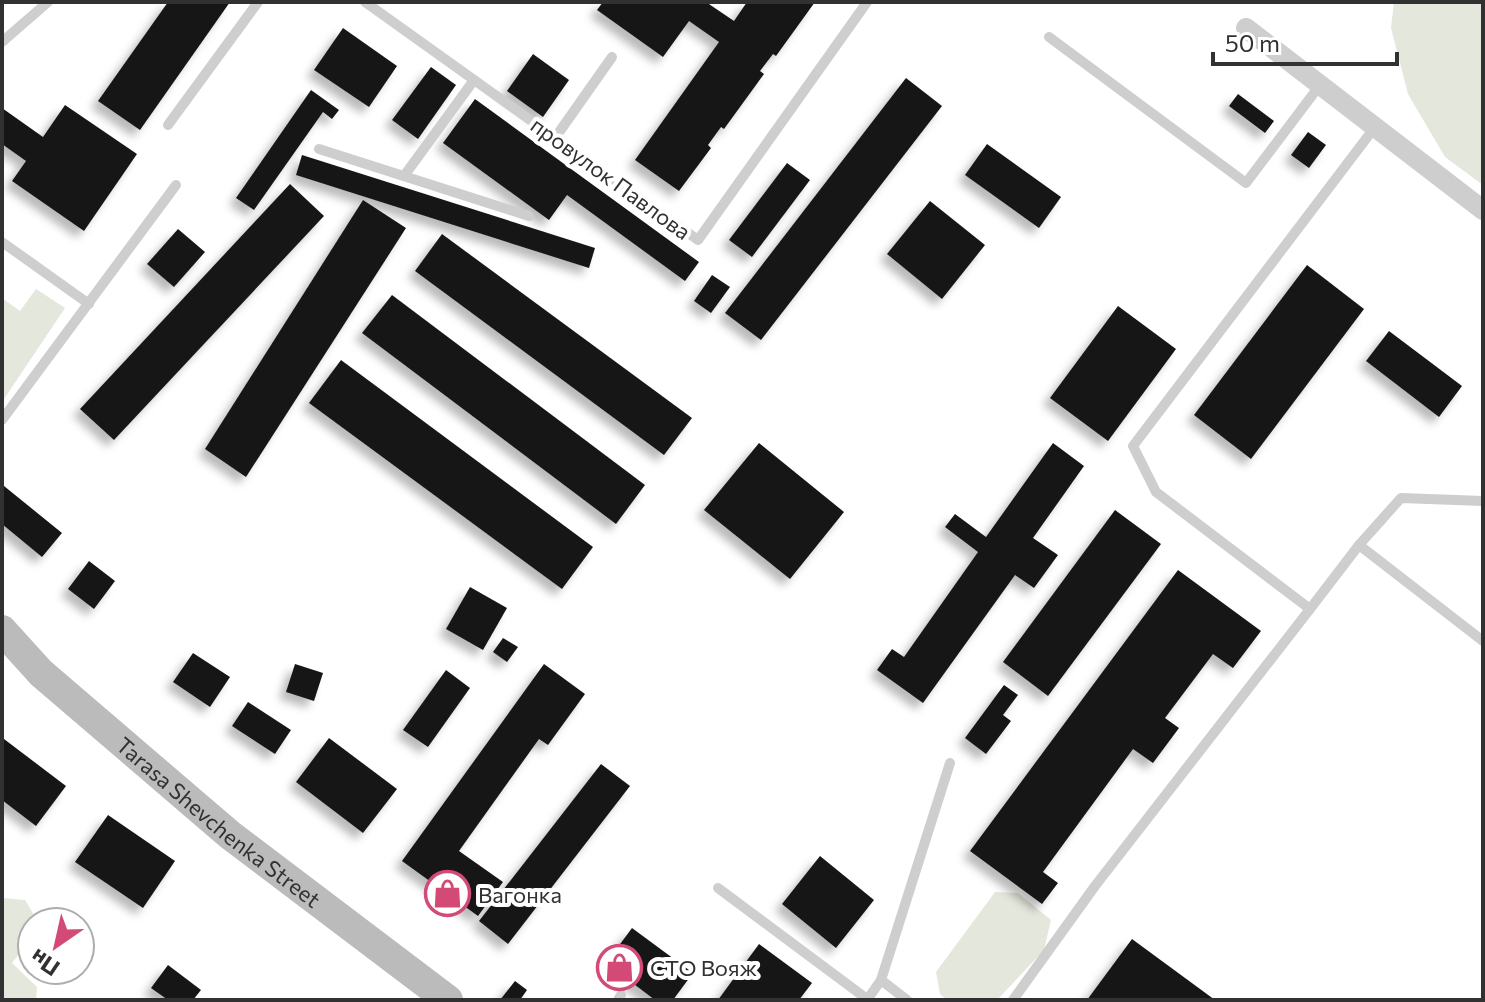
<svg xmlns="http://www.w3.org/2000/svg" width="1485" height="1002" font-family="Commissioner,sans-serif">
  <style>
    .green { fill: #e4e7db }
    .building { fill: #181818; filter: url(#shadow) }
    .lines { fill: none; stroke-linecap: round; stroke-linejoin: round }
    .lane { stroke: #cecece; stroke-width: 10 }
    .street { stroke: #cecece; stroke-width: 20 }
    .secondary { stroke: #bbb; stroke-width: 30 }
    .labels { text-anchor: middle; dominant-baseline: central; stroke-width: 8; stroke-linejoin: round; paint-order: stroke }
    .street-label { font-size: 22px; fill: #313131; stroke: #fff }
    .poi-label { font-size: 22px; fill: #313131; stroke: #fff; text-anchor: start }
  </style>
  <defs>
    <filter id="shadow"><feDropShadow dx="-7" dy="7" stdDeviation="4" flood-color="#0004"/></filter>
  </defs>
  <rect width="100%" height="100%" fill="#fff"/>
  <g class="green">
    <path d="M1394,2H1483V185L1445,157L1408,94L1391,28Z"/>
    <path d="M36,289L65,308L2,402V298L20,311Z"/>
    <path d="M995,892L1018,893L1051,920L1044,950L997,1000H947L940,994L936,972Z"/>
    <path d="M2,898L25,900L38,922H32V937L12,963L37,987L36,1000H2Z"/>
  </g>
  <g class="building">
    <path d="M168,2H230L140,130L98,101Z"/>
    <path d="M603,2H706L734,21L747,2H815L776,56L773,54L760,71L764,74L724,129L721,127L708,145L711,148L679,191L635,160L719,42L689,21L663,57L597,10Z"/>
    <path d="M343,28L397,66L369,107L314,70Z"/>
    <path d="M533,54L569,80L543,117L507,91Z"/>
    <path d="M431,67L456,85L418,139L392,120Z"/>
    <path d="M906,78L942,106L761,340L725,313Z"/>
    <path d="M311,90L339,110L332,119L323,112L254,210L236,198Z"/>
    <path d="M1238,94L1274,121L1265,133L1229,106Z"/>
    <path d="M475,99L699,262L685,281L567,195L549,220L443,143Z"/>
    <path d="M65,105L137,154L84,231L12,181L26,161L2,144V108L43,137Z"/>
    <path d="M1308,132L1326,145L1309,168L1291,155Z"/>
    <path d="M987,144L1061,197L1039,228L965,175Z"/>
    <path d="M302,155L595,248L589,268L296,175Z"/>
    <path d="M787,163L810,180L752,257L729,240Z"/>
    <path d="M290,184L324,216L114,440L80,409Z"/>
    <path d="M363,200L406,228L246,477L205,449Z"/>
    <path d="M930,201L985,245L942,299L887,254Z"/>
    <path d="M178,229L205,252L174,287L147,264Z"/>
    <path d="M442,234L692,418L664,455L415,271Z"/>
    <path d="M1307,265L1364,309L1251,459L1194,415Z"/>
    <path d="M712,275L730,287L711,313L694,301Z"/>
    <path d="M392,295L645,485L616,524L362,333Z"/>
    <path d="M1118,306L1176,349L1108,441L1050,398Z"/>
    <path d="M1389,331L1462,386L1439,417L1366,361Z"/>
    <path d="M341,360L593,547L562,589L309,403Z"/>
    <path d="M759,443L844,512L790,579L704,510Z"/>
    <path d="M1053,443L1084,466L1033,538L1058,555L1034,588L1015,575L923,703L877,670L892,649L904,657L978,552L945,527L955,514L986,537Z"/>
    <path d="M4,486L62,533L42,557L2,524Z"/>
    <path d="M1115,510L1161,544L1048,696L1003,662Z"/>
    <path d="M89,561L115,581L94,609L68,589Z"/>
    <path d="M1178,570L1261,631L1233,668L1213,654L1165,718L1179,728L1153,763L1133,749L1043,872L1058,883L1042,904L970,851Z"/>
    <path d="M470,587L507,608L483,650L446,629Z"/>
    <path d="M503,638L518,647L507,662L493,652Z"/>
    <path d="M193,653L230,677L210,707L173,682Z"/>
    <path d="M295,664L323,673L314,701L286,692Z"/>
    <path d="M544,664L585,694L548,745L539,739L459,851L503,882L478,916L402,861Z"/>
    <path d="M446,670L470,688L428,747L403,730Z"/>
    <path d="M1004,685L1018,695L1003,715L1011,721L986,754L965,738Z"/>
    <path d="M248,702L291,730L275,754L232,726Z"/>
    <path d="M329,738L397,789L363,833L296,782Z"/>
    <path d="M4,739L66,786L36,826L2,800Z"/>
    <path d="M601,764L630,786L508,944L479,921Z"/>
    <path d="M108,815L175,861L143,908L75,862Z"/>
    <path d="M820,856L874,900L836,948L782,904Z"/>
    <path d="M632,928L693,973L673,1000H655L606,963Z"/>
    <path d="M1132,939L1215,1000H1087Z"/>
    <path d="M759,944L812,983L799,1000H718Z"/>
    <path d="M168,965L201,990L193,1000H168L151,988Z"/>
    <path d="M515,981L527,990L520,1000H500Z"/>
  </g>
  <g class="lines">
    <g class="lane">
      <path d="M365,2L698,240L867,2"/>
      <path d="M1049,37L1246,183L1320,85"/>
      <path d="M2,42L48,2"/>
      <path d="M168,125L258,2"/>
      <path d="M1375,127L1133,446L1156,492L1310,609L1359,545L1401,498L1483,501"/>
      <path d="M555,138L612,57"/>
      <path d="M319,149L529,216"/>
      <path d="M404,176L474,80"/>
      <path d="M2,242L89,304"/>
      <path d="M2,420L176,185"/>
      <path d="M1359,545L1483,641"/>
      <path d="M718,888L867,999"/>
      <path d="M881,980L950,763"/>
      <path d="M618,1000L621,995"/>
      <path d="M867,1000L881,980L907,1000"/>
      <path d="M1013,1000L1095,886L1310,609"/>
    </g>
    <path class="street" d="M1246,28L1483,210"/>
    <path class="secondary" id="s1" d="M2,630L41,673L230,835L448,1000"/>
  </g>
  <defs>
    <symbol id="shop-ring" viewBox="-11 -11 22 22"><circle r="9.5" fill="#fff" stroke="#d24a75" stroke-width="1.5"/><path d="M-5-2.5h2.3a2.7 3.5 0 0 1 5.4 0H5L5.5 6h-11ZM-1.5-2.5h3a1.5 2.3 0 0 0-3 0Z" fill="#d24a75"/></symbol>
  </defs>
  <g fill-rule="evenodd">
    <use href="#shop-ring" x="422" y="868" width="51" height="51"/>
    <use href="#shop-ring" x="594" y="942" width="51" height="51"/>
  </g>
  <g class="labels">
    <g class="street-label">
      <text transform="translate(611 178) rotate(36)">провулок Павлова</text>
      <text stroke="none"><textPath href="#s1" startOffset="290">Tarasa Shevchenka Street</textPath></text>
    </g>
    <g class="poi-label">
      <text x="478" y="894">Вагонка</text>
      <text x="650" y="967">СТО Вояж</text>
    </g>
  </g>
  <rect width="1485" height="1002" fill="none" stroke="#313131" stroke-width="8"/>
  <g transform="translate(56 946) rotate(214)"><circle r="38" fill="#ffffff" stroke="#adadad" stroke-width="2"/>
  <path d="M0-6L14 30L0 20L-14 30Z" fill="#d24a75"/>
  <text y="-12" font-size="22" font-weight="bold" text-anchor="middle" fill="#313131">Пн</text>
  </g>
  <path d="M1213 52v12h184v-12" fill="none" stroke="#313131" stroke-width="4"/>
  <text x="1225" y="52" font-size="24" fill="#313131" stroke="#ffffff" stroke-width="6" paint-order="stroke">50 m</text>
</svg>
